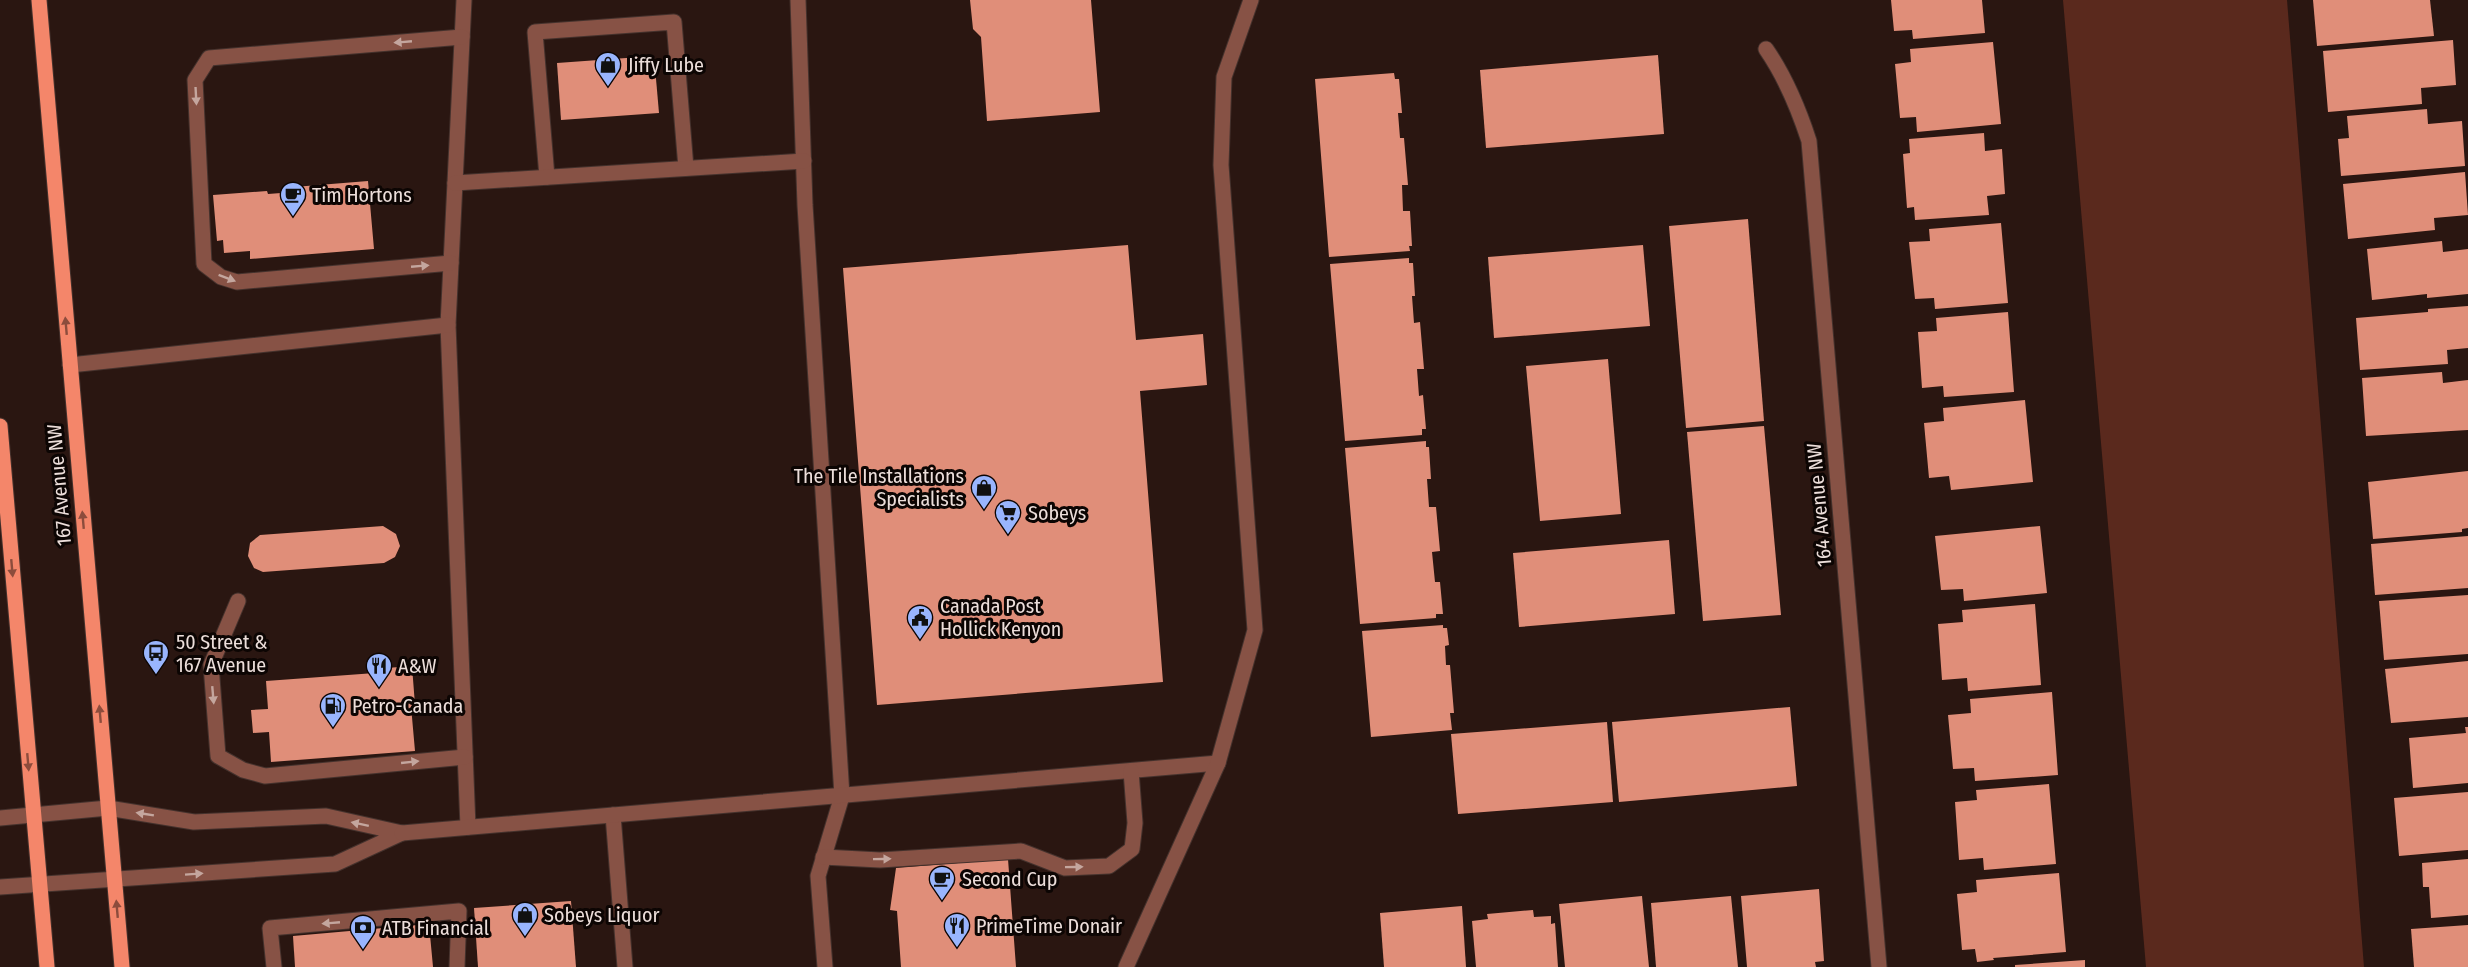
<svg xmlns="http://www.w3.org/2000/svg" width="2468" height="967" font-family="'Fira Sans Condensed',sans-serif">
  <style>
    .green { fill: #5a291d }
    .building { fill: #e08e79 }
    .lines { fill: none; stroke-linecap: round; stroke-linejoin: round }
    .minor-casing { stroke: #45322d; stroke-width: 17 }
    .major-casing { stroke: #45322d; stroke-width: 17 }
    .minor { stroke: #875245; stroke-width: 15 }
    .major { stroke: #f4866a; stroke-width: 15 }
    .oneway { fill: #c4a69e }
    .oneway2 { fill: #8c4c3c }
    .labels { text-anchor: middle; dominant-baseline: central; stroke-width: 6; stroke-linejoin: round; paint-order: stroke }
    .poi-label { font-size: 20px; fill: #ecdeda; stroke: #0c0503; text-anchor: start }
    .street-label { font-size: 20px; fill: #ecdeda; stroke: #0c0503 }
  </style>
  <rect width="100%" height="100%" fill="#2a1611"/>
  <path class="green" d="M2063,0H2287L2364,967H2146Z"/>
  <g class="building">
    <path d="M970,0H1091L1100,112L987,121L981,37L973,29Z"/>
    <path d="M1891,0H1982L1985,33L1913,39L1912,30L1894,31Z"/>
    <path d="M2313,0H2430L2434,36L2317,46Z"/>
    <path d="M2453,40L2456,85L2421,88L2422,104L2328,112L2323,51Z"/>
    <path d="M1993,42L2001,124L1917,132L1916,117L1900,118L1895,64L1911,62L1910,49Z"/>
    <path d="M1658,55L1664,134L1486,148L1480,70Z"/>
    <path d="M654,56L659,113L561,120L557,63Z"/>
    <path d="M1394,73L1395,79H1399L1402,113H1398L1400,138H1404L1408,185H1402L1403,211H1410L1412,246H1409L1410,251L1329,257L1315,79Z"/>
    <path d="M2427,109L2428,124L2462,121L2465,166L2341,176L2338,139L2349,138L2347,116Z"/>
    <path d="M1984,133L1985,151L2002,149L2005,194L1987,196L1989,215L1915,220L1914,207L1907,208L1903,154L1910,153L1909,139Z"/>
    <path d="M2465,172L2468,215L2434,218L2435,230L2348,239L2343,184Z"/>
    <path d="M368,181L374,249L250,259V251L224,253L223,240L217,241L213,195L267,191L268,194L294,192V187Z"/>
    <path d="M1748,219L1764,421L1686,428L1669,226Z"/>
    <path d="M2001,223L2008,303L1935,309L1934,298L1915,299L1909,242L1930,241L1929,229Z"/>
    <path d="M2442,241L2443,252L2468,249V294L2427,298V294L2372,300L2367,249Z"/>
    <path d="M1128,245L1136,340L1203,334L1207,385L1140,391L1163,682L877,705L843,268Z"/>
    <path d="M1643,245L1650,326L1494,338L1488,257Z"/>
    <path d="M1409,258V263H1413L1415,296H1412L1414,323L1420,322L1424,369H1417L1419,396L1423,395L1426,429H1422V435L1345,441L1330,264Z"/>
    <path d="M2468,306V348L2447,350L2448,364L2360,370L2356,318L2428,312V309Z"/>
    <path d="M2008,312L2014,392L1944,397L1943,386L1922,388L1918,332L1937,331L1936,318Z"/>
    <path d="M1608,359L1621,514L1540,521L1526,366Z"/>
    <path d="M2442,372L2443,383L2468,380V430L2366,436L2362,378Z"/>
    <path d="M2025,400L2033,482L1951,490L1949,476L1929,478L1924,423L1944,421L1943,408Z"/>
    <path d="M1764,426L1781,615L1703,621L1687,432Z"/>
    <path d="M1426,441V447H1429L1431,479H1427L1429,507H1436L1440,551L1432,552L1435,582H1440L1443,614H1436V618L1360,624L1345,448Z"/>
    <path d="M2468,471V528L2462,529V532L2373,539L2368,482Z"/>
    <path d="M383,526L396,534L400,546L395,557L384,563L263,572L254,568L248,556L250,543L260,535Z"/>
    <path d="M2040,526L2047,593L1964,601L1963,589L1941,590L1935,536Z"/>
    <path d="M2468,536V588L2375,595L2371,544Z"/>
    <path d="M1669,540L1675,614L1519,627L1513,553Z"/>
    <path d="M2468,595V654L2384,660L2379,601Z"/>
    <path d="M2035,604L2041,685L1968,691L1967,678L1942,680L1938,624L1963,622L1962,610Z"/>
    <path d="M1443,625V628H1447L1449,645L1445,646L1446,665H1450L1454,713H1450L1452,730L1371,737L1362,631Z"/>
    <path d="M2468,661V717L2391,723L2385,669Z"/>
    <path d="M412,666L415,705L411,706L415,751L271,762L269,732L253,733L251,710L268,709L266,681L375,673L374,669Z"/>
    <path d="M2052,692L2058,775L1975,781L1974,768L1953,769L1948,715L1971,713L1970,699Z"/>
    <path d="M1790,707L1797,786L1619,802L1612,722Z"/>
    <path d="M1607,722L1613,802L1458,814L1451,734Z"/>
    <path d="M2465,727H2468V783L2413,788L2409,738L2466,733Z"/>
    <path d="M2049,784L2056,864L1984,870L1983,858L1959,860L1955,802L1977,800L1976,790Z"/>
    <path d="M2468,792V850L2399,856L2394,798Z"/>
    <path d="M1008,859L1016,967H901L897,911L890,910L896,868Z"/>
    <path d="M2468,859V915L2431,918L2429,887H2423L2422,863Z"/>
    <path d="M2059,873L2066,952L1993,958L1994,960L1977,962L1975,949L1962,950L1957,894L1977,892L1976,880Z"/>
    <path d="M1819,889L1824,961L1815,962L1816,967H1747L1741,896Z"/>
    <path d="M1642,896L1649,967H1565L1559,904Z"/>
    <path d="M1731,896L1738,967H1656L1651,903Z"/>
    <path d="M571,901L576,967H478L474,908Z"/>
    <path d="M1462,906L1466,967H1384L1380,913Z"/>
    <path d="M1533,910L1534,917L1551,916V924L1555,923L1558,967H1476L1472,921L1488,919L1487,914Z"/>
    <path d="M429,924L433,967H295L293,936Z"/>
    <path d="M2468,925V967H2414L2411,929Z"/>
    <path d="M2085,960V967H2015V965Z"/>
  </g>
  <g class="lines">
    <defs>
      <g id="minor">
        <path d="M464,0L448,325L468,827"/>
        <path d="M798,0L805,205L842,796L818,876L825,967"/>
        <path d="M1766,49C1786,78 1798,107 1809,141L1879,967"/>
        <path d="M547,177L535,32L674,22L686,168"/>
        <path d="M455,183L804,161"/>
        <path d="M451,263L237,282L221,277L204,264L195,80L209,58L462,37"/>
        <path d="M70,365L448,325"/>
        <path d="M238,601L211,665L218,756L243,770L265,776L465,757"/>
        <path d="M613,815L625,967"/>
        <path d="M0,818L108,808L194,822L326,816L402,833L335,864L0,887"/>
        <path d="M402,833L1218,763"/>
        <path d="M823,857L880,860L1021,851L1065,868L1109,866L1132,849L1135,823L1131,771"/>
        <path d="M274,967L270,928L459,911L457,967"/>
        <path d="M1126,967L1218,763L1255,630L1221,165L1224,77L1251,0"/>
      </g>
      <g id="major">
        <path d="M39,0L122,967"/>
        <path d="M0,426L47,967"/>
      </g>
    </defs>
    <use href="#minor" class="minor-casing"/>
    <use href="#major" class="major-casing"/>
    <use href="#minor" class="minor"/>
    <use href="#major" class="major"/>
  </g>
  <defs><path id="oneway-solid" d="M-6-.8H1V-3.2L6.5 0L1 3.2V.8H-6Z" transform="scale(1.5)"/></defs>
  <g class="oneway">
    <use href="#oneway-solid" transform="translate(403 42) rotate(175)"/>
    <use href="#oneway-solid" transform="translate(196 96) rotate(87)"/>
    <use href="#oneway-solid" transform="translate(420 266) rotate(-5)"/>
    <use href="#oneway-solid" transform="translate(227 278) rotate(21)"/>
    <use href="#oneway-solid" transform="translate(213 695) rotate(85)"/>
    <use href="#oneway-solid" transform="translate(410 762) rotate(-6)"/>
    <use href="#oneway-solid" transform="translate(145 814) rotate(-171)"/>
    <use href="#oneway-solid" transform="translate(360 824) rotate(-168)"/>
    <use href="#oneway-solid" transform="translate(882 859) rotate(-1)"/>
    <use href="#oneway-solid" transform="translate(1074 867) rotate(-1)"/>
    <use href="#oneway-solid" transform="translate(194 874) rotate(-4)"/>
    <use href="#oneway-solid" transform="translate(331 923) rotate(175)"/>
  </g>
  <g class="oneway2">
    <use href="#oneway-solid" transform="translate(66 326) rotate(-95)"/>
    <use href="#oneway-solid" transform="translate(83 520) rotate(-95)"/>
    <use href="#oneway-solid" transform="translate(12 568) rotate(85)"/>
    <use href="#oneway-solid" transform="translate(100 714) rotate(-95)"/>
    <use href="#oneway-solid" transform="translate(28 762) rotate(85)"/>
    <use href="#oneway-solid" transform="translate(117 909) rotate(-95)"/>
  </g>
  <defs>
    <symbol id="shop-pin" viewBox="-11 -11 22 30"><path d="M0 17L-7.5 6A9.5 9.5 0 1 1 7.5 6Z" fill="#99b5fd" stroke="#0c0503"/><path d="M-5-2.5h2.3a2.7 3.5 0 0 1 5.4 0H5L5.5 6h-11ZM-1.5-2.5h3a1.5 2.3 0 0 0-3 0Z" fill="#111"/></symbol>
    <symbol id="cafe-pin" viewBox="-11 -11 22 30"><path d="M0 17L-7.5 6A9.5 9.5 0 1 1 7.5 6Z" fill="#99b5fd" stroke="#0c0503"/><path d="M-5.5-4.5H6V0H3Q3 3.5 0 3.5H-2.5Q-5.5 3.5-5.5 0ZM3-3.2v2h1.7v-2ZM-6 4.5H4V6H-6Z" fill="#111"/></symbol>
    <symbol id="supermarket-pin" viewBox="-11 -11 22 30"><path d="M0 17L-7.5 6A9.5 9.5 0 1 1 7.5 6Z" fill="#99b5fd" stroke="#0c0503"/><path d="M-6-5.5h2.5l.6 2H6L4.5 2H-2.5L-4.4-4H-6ZM-1.5 3.2a1.3 1.3 0 1 0 .1 0ZM3 3.2a1.3 1.3 0 1 0 .1 0Z" fill="#111"/></symbol>
    <symbol id="civic-pin" viewBox="-11 -11 22 30"><path d="M0 17L-7.5 6A9.5 9.5 0 1 1 7.5 6Z" fill="#99b5fd" stroke="#0c0503"/><path d="M-.6-6.5H3V-4.5H.6V-3L4-1V1h2V6H-6V1h2V-1L-.6-3ZM-1.2 2.5V6h2.4V2.5Z" fill="#111"/></symbol>
    <symbol id="bus-pin" viewBox="-11 -11 22 30"><path d="M0 17L-7.5 6A9.5 9.5 0 1 1 7.5 6Z" fill="#99b5fd" stroke="#0c0503"/><path d="M-5-6H5V4H4V6H2V4H-2V6H-4V4H-5ZM-3.5-4V0h7V-4ZM-3.5 1.2v1.5H-2V1.2ZM2 1.2v1.5H3.5V1.2Z" fill="#111"/></symbol>
    <symbol id="restaurant-pin" viewBox="-11 -11 22 30"><path d="M0 17L-7.5 6A9.5 9.5 0 1 1 7.5 6Z" fill="#99b5fd" stroke="#0c0503"/><path d="M-5-6h1v4h1v-4h1v4h1v-4h1v5L-1.5 .5V6h-2V.5L-5-1ZM5-6V6H3V1.5H1.5Q1.5-4 5-6Z" fill="#111"/></symbol>
    <symbol id="fuel-pin" viewBox="-11 -11 22 30"><path d="M0 17L-7.5 6A9.5 9.5 0 1 1 7.5 6Z" fill="#99b5fd" stroke="#0c0503"/><path d="M-5.5-6h7V0h2V4h1.3V-2.5L3-4.5l.8-.8L6-3V5H2.5V1h-1V6h-7ZM-4.2-4.7v3.2H.2V-4.7Z" fill="#111"/></symbol>
    <symbol id="bank-pin" viewBox="-11 -11 22 30"><path d="M0 17L-7.5 6A9.5 9.5 0 1 1 7.5 6Z" fill="#99b5fd" stroke="#0c0503"/><path d="M-6-4H6V4H-6ZM0-2.3a2.3 2.3 0 1 0 0 4.6a2.3 2.3 0 1 0 0-4.6Z" fill="#111"/></symbol>
  </defs>
  <g fill-rule="evenodd">
    <use href="#shop-pin" x="593" y="50" width="30" height="40"/>
    <use href="#cafe-pin" x="278" y="180" width="30" height="40"/>
    <use href="#shop-pin" x="969" y="473" width="30" height="40"/>
    <use href="#supermarket-pin" x="993" y="498" width="30" height="40"/>
    <use href="#civic-pin" x="905" y="603" width="30" height="40"/>
    <use href="#bus-pin" x="141" y="638" width="30" height="40"/>
    <use href="#restaurant-pin" x="364" y="651" width="30" height="40"/>
    <use href="#fuel-pin" x="318" y="691" width="30" height="40"/>
    <use href="#cafe-pin" x="927" y="864" width="30" height="40"/>
    <use href="#shop-pin" x="510" y="900" width="30" height="40"/>
    <use href="#restaurant-pin" x="942" y="911" width="30" height="40"/>
    <use href="#bank-pin" x="348" y="913" width="30" height="40"/>
  </g>
  <g class="labels">
    <g class="poi-label">
      <text x="628" y="65">Jiffy Lube</text>
      <text x="312" y="195">Tim Hortons</text>
      <text x="964" y="476" text-anchor="end">The Tile Installations<tspan x="964" dy="23">Specialists</tspan></text>
      <text x="1028" y="513">Sobeys</text>
      <text x="940" y="606">Canada Post<tspan x="940" dy="23">Hollick Kenyon</tspan></text>
      <text x="176" y="642">50 Street &amp;<tspan x="176" dy="23">167 Avenue</tspan></text>
      <text x="398" y="666">A&amp;W</text>
      <text x="352" y="706">Petro-Canada</text>
      <text x="962" y="879">Second Cup</text>
      <text x="544" y="915">Sobeys Liquor</text>
      <text x="976" y="926">PrimeTime Donair</text>
      <text x="382" y="928">ATB Financial</text>
    </g>
    <g class="street-label">
      <text transform="translate(59 485) rotate(-95)">167 Avenue NW</text>
      <text transform="translate(1819 505) rotate(-95)">164 Avenue NW</text>
    </g>
  </g>
</svg>
